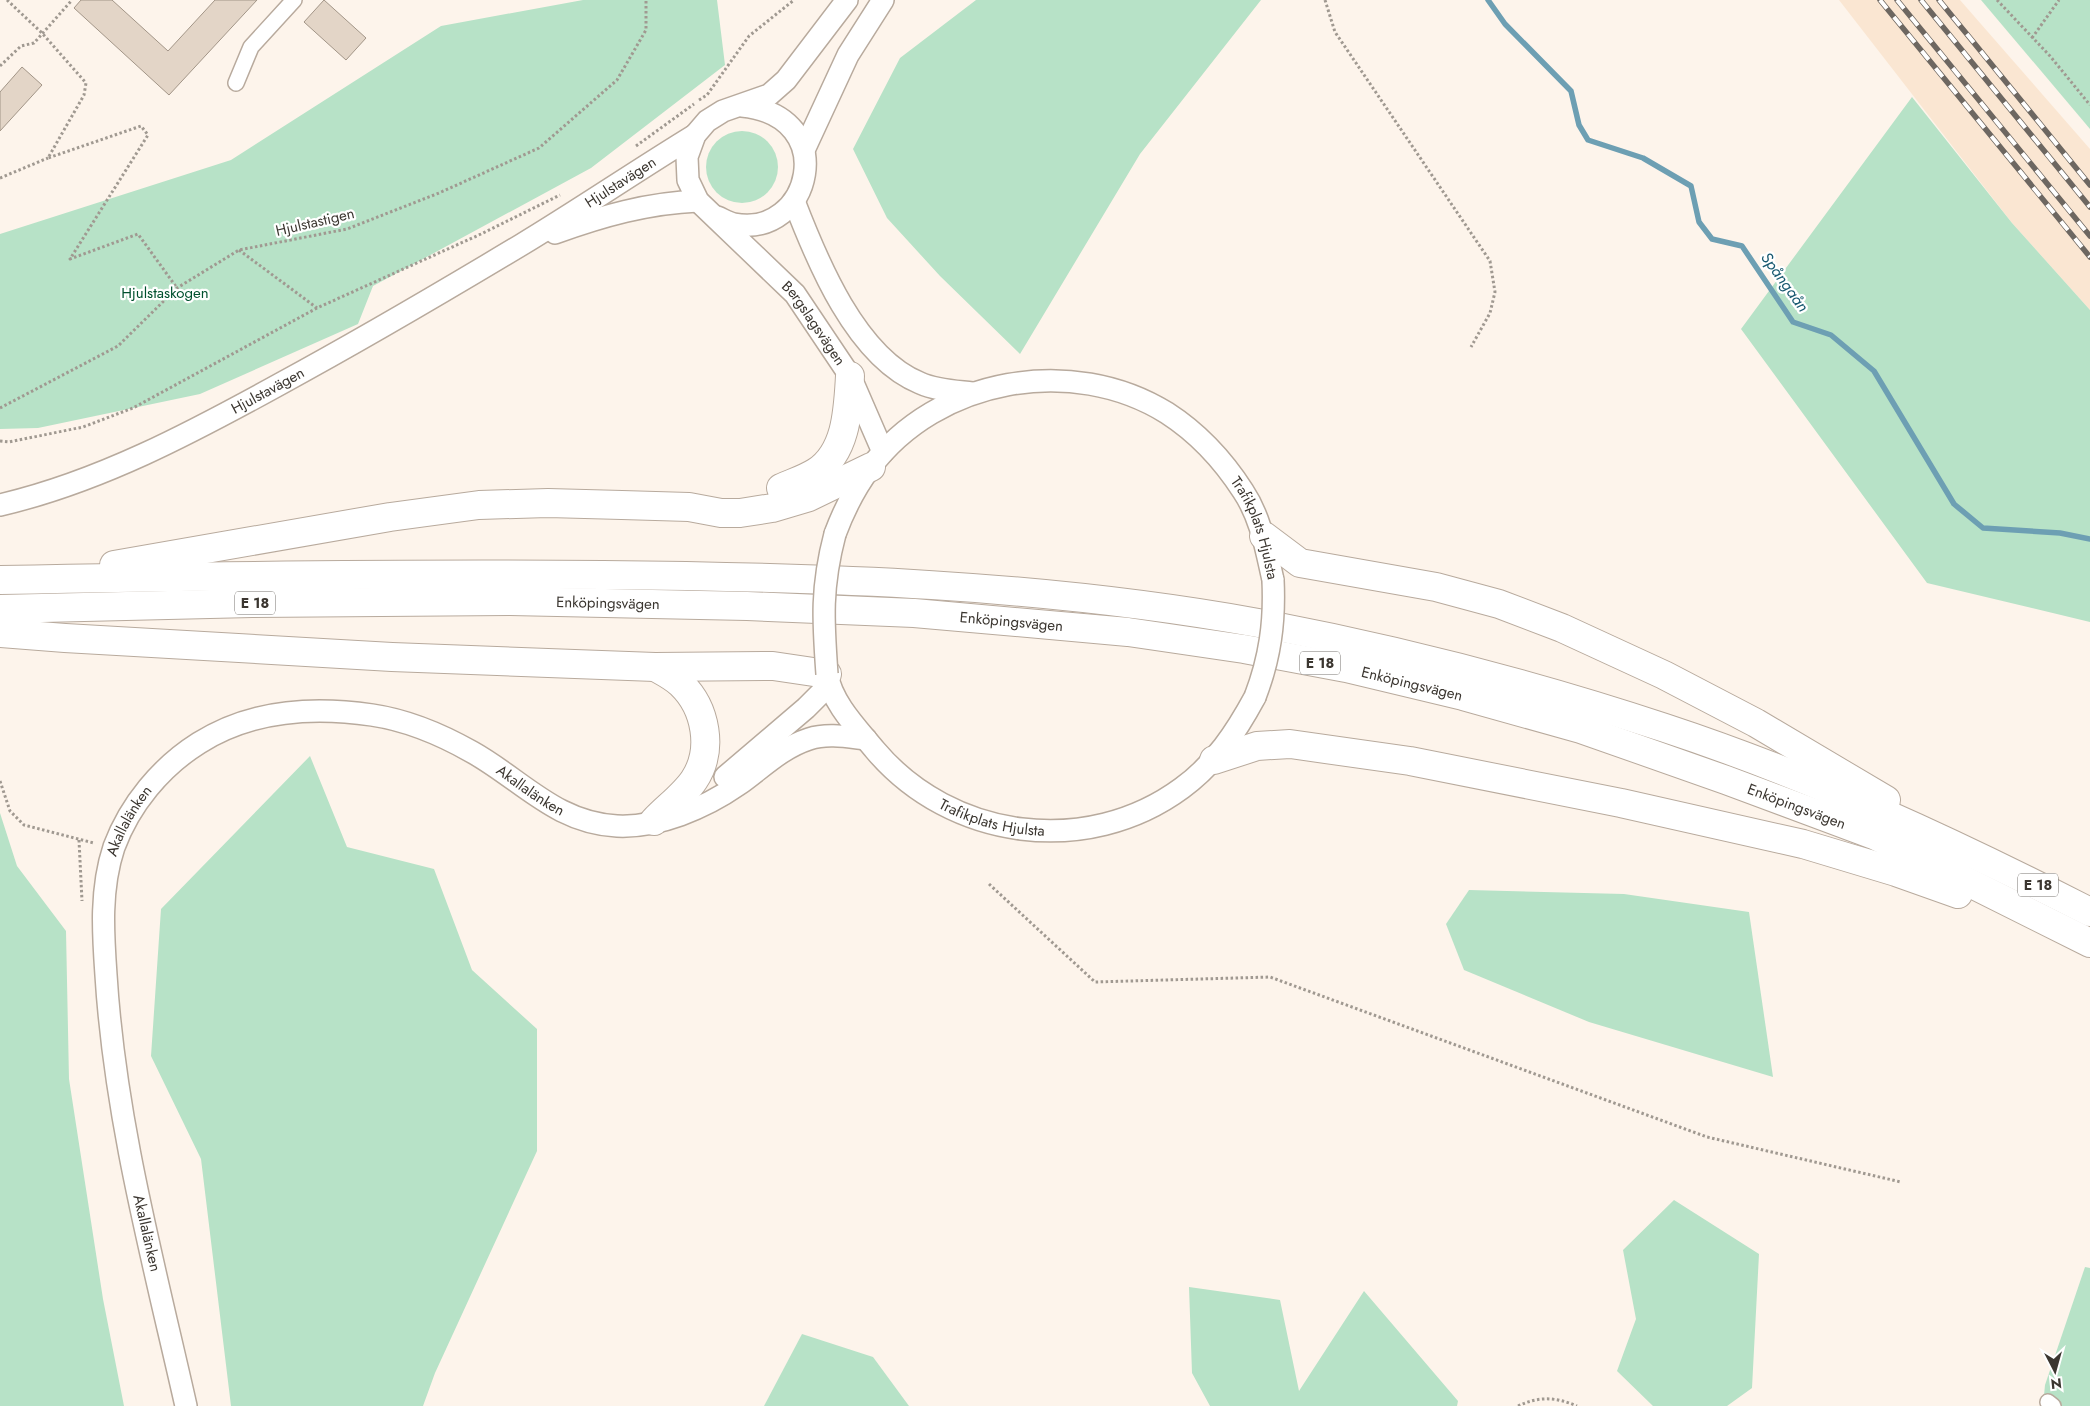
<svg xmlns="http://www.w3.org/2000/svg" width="2090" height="1406" font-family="Jost,sans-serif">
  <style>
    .built { fill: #fae6d2 }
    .green { fill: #b7e2c7 }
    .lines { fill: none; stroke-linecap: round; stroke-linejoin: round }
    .stream { stroke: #6d9fb3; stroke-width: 5.5 }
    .building { fill: #e3d5c7; stroke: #a29587 }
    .minor-casing { stroke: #b8aa9d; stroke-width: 18 }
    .secondary-casing { stroke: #b8aa9d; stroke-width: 24 }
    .motorway-casing { stroke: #b8aa9d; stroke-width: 30 }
    .path { stroke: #a09991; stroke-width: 3; stroke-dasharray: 2.5 2.5; stroke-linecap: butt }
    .minor { stroke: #fff; stroke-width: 15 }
    .secondary { stroke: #fff; stroke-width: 21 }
    .motorway { stroke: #fff; stroke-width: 28 }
    .rail-casing { stroke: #6d6761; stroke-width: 5.5 }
    .rail { stroke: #fff; stroke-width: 4; stroke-dasharray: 11; stroke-linecap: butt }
    .secondary-bridge-casing { stroke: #b8aa9d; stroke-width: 24; stroke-linecap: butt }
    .secondary-bridge { stroke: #fff; stroke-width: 21 }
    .labels { text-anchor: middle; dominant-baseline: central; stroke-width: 4.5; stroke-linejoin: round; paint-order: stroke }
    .shield { fill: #fff; stroke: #76726e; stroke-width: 1 }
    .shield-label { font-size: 14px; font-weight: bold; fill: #3b3630 }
    .street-label { font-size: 15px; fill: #3b3630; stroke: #fff }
    .park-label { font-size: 15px; fill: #00502e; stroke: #fff }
    .water-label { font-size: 16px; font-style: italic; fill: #185970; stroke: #fff }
  </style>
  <rect width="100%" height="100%" fill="#fdf4eb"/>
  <path class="built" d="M1839,0H1960L2090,149V310L2012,223Z"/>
  <g class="green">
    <path d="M583,0H717L725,65L591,168L373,286L358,324L200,394L38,428L0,429V234L231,160L441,26Z"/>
    <path d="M976,0H1261L1140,154L1020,354L940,276L887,218L853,149L900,58Z"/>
    <path d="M1981,0H2090V129Z"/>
    <path d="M1912,97L2012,223L2090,310V622L1927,583L1741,329Z"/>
    <circle cx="742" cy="167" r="36"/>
    <path d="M310,756L347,847L434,869L472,970L537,1029V1151L435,1373L423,1406H231L201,1159L151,1056L161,909Z"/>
    <path d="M0,813L17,866L66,931L69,1079L103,1299L124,1406H0Z"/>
    <path d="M1469,890L1624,894L1749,912L1773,1077L1589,1022L1464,970L1446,924Z"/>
    <path d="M1674,1200L1759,1254L1752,1388L1727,1406H1653L1617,1371L1636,1319L1623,1250Z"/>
    <path d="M2085,1267L2090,1268V1406H2043L2045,1385Z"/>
    <path d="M1189,1287L1280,1300L1299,1391L1364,1291L1458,1401L1457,1406H1210L1192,1373Z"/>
    <path d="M802,1334L873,1357L909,1406H764Z"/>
  </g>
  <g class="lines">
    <path class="stream" d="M1488,0L1505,24L1571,91L1579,125L1588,140L1643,158L1691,186L1699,222L1712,239L1742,246L1793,322L1831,335L1874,371L1954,504L1983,528L2060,533L2090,539"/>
  </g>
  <g class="building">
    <path d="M81,0H112L168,51L215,0H257L169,95L74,8Z"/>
    <path d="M324,0L366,38L346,60L304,22Z"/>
    <path d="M22,67L42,85L0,131V92Z"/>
  </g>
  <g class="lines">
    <defs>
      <g id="minor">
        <path d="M236,83L251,47L294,0"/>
        <path d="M2048,1402L2053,1406"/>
      </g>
      <g id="secondary">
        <path id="s1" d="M847,0L786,80L769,95L723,111L707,121L695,135L687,157L688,180L698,201L795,294L850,376L883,452"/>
        <path d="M804,150L848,55L883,0"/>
        <path d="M794,201C817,261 856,357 920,383C935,390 955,391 972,393"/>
        <path d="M717,217C722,219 729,223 734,224C811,239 842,116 742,106"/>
        <path d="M555,233C602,216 648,203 698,201"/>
        <path id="s2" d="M0,505C99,482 191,433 280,384C361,340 441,293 521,245C579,210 636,171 695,135"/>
        <path id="s3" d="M835,534C844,510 855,488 870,468C937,378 1072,354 1167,413C1198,433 1223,460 1243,491C1261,518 1266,549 1273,580"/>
        <path id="s4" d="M827,674C832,703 857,728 875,750C951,840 1087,858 1182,788C1215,764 1236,732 1255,697"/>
        <path d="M725,777L806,708L829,685"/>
        <path id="s5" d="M186,1406C154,1264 115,1121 106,975C103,933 100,889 114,847C130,804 161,767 199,743C251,710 311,706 372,715C406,720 442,735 472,752C522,780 556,823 617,826C658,828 705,808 738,785C761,769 781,748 809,739C827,733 848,737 866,739"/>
      </g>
      <g id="motorway">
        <path d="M781,488C792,483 805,479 816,472C847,452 848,409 850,376"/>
        <path d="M1264,536L1300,563L1436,587L1499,604L1562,628L1664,675L1756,723L1886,800"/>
        <path d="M114,565L390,517L479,505L548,503L622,505L689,507L721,513H740L772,508L809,497L871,467"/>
        <path d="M0,580C201,576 402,573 603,575C822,577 1043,584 1258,623C1396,649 1532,684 1665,728C1811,776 1953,842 2090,912"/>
        <path id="s6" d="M0,609L252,603L510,601L747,606L914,613L1128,632L1244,649L1346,668L1463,696L1581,729L1726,780L1876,836L2090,943"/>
        <path d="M0,633L65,638L392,657L655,667L773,666L827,674"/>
        <path d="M1214,760L1257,746L1290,744L1410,761L1621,803L1803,844L1896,872L1958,894"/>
        <path d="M654,821C666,808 684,795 694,780C714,750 706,708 681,684C674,677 664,672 655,667"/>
      </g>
    </defs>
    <use href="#minor" class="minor-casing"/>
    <use href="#secondary" class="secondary-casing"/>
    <use href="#motorway" class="motorway-casing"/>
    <g class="path">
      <path d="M7,0L42,33L86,83L84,95L48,158L141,126L148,135L70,259L138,234L177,288"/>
      <path d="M1325,0L1335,32L1490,261L1495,292L1490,313L1471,347"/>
      <path d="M1997,0L2050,56L2090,105"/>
      <path d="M2032,38L2059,0"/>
      <path d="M0,66L21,46L34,43L72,0"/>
      <path d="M699,100L707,95L749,36L794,0"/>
      <path d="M636,146L694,104"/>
      <path d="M0,178L48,158"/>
      <path d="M239,250L317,308"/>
      <path d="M0,408L118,346L177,288L239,250L347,229L439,193L539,148L617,80L646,30V0"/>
      <path d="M0,441L9,442L83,427L133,408L317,308L481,234L560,195"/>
      <path d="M0,781L10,811L24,825L94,843"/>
      <path d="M79,840L82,901"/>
      <path d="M989,884L1095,982L1270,977L1707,1137L1901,1182"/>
      <path d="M1518,1406C1539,1396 1556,1397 1577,1406"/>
    </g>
    <use href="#minor" class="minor"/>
    <use href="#secondary" class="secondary"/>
    <use href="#motorway" class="motorway"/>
    <defs>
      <g id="rail">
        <path d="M1880,0L2090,257"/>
        <path d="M1897,0L2090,236"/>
        <path d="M1921,0L2090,207"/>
        <path d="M1939,0L2090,185"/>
      </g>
    </defs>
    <use href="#rail" class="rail-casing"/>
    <use href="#rail" class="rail"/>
    <defs>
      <g id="secondary-bridge">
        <path d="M827,674C823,620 821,587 835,534"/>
        <path d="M1255,697C1270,658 1275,622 1273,580"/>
      </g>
    </defs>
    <use href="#secondary-bridge" class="secondary-bridge-casing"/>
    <use href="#secondary-bridge" class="secondary-bridge"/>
  </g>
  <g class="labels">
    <g class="shield">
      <rect x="235" y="591.5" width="40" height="23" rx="4"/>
      <rect x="1300" y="651.5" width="40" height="23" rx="4"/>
      <rect x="2018" y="873.5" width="40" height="23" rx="4"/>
    </g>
    <g class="shield-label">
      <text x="255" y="603">E 18</text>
      <text x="1320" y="663">E 18</text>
      <text x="2038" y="885">E 18</text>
    </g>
    <g class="street-label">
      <text stroke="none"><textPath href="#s2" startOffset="702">Hjulstavägen</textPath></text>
      <text transform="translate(315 222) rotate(-13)">Hjulstastigen</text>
      <text stroke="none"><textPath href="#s1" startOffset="448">Bergslagsvägen</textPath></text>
      <text stroke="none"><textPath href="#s2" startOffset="292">Hjulstavägen</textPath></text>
      <text stroke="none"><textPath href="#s3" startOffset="554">Trafikplats Hjulsta</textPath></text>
      <text stroke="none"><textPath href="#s6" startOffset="608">Enköpingsvägen</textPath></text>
      <text stroke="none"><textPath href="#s6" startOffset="1012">Enköpingsvägen</textPath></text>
      <text stroke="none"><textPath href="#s6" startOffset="1418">Enköpingsvägen</textPath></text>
      <text stroke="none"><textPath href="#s5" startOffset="1061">Akallalänken</textPath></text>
      <text stroke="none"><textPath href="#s6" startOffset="1822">Enköpingsvägen</textPath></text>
      <text stroke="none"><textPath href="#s4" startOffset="230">Trafikplats Hjulsta</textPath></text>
      <text stroke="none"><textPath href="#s5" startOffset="598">Akallalänken</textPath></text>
      <text transform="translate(147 1233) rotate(77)">Akallalänken</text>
    </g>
    <g class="park-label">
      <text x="165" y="293">Hjulstaskogen</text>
    </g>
    <g class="water-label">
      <text transform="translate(1785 282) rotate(54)">Spångaån</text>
    </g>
  </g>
  <g transform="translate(2055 1371) rotate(174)" stroke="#ffffff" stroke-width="4" paint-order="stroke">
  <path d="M0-4L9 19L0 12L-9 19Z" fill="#3b3630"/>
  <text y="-8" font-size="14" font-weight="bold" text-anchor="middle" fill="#3b3630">N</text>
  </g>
</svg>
